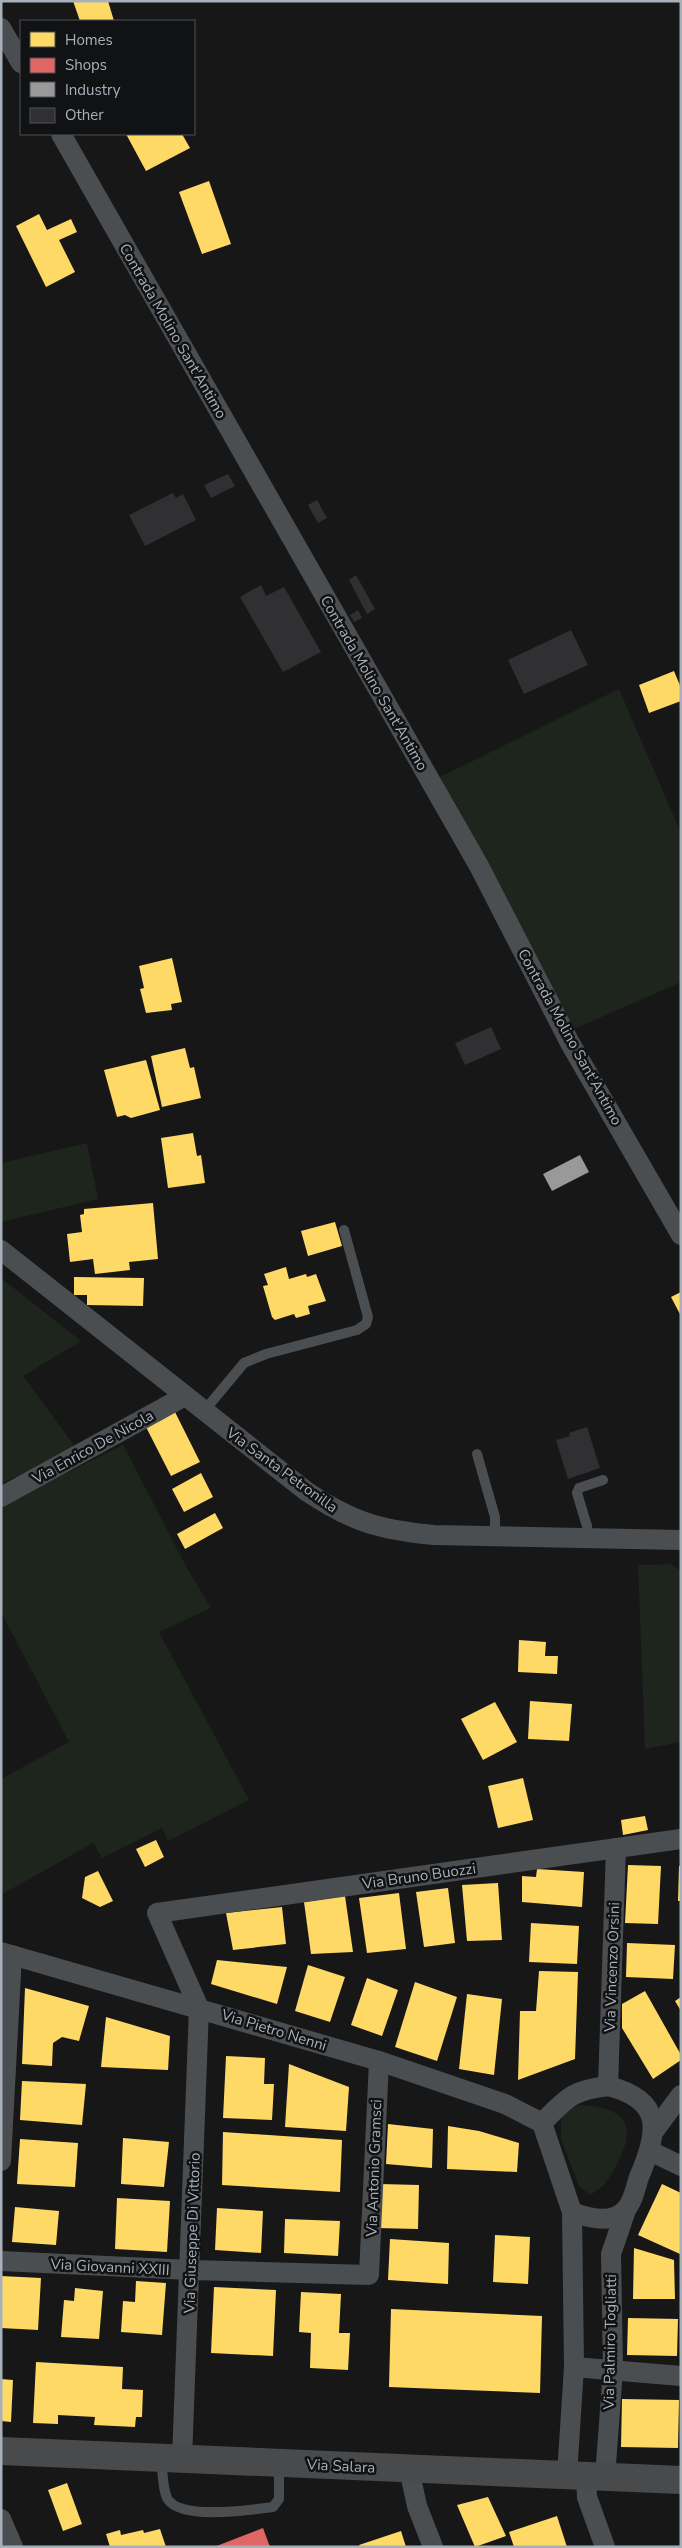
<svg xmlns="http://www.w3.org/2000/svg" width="682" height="2548" font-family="'Nunito Sans',sans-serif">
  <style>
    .green { fill: #1d251d }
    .homes { fill: #ffd966 }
    .shops { fill: #e06666 }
    .industry { fill: #999 }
    .building { fill: #303032 }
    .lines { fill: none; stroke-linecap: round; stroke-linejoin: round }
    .service { stroke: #4b4e51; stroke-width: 10 }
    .minor { stroke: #4b4e51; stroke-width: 20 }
    .primary { stroke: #494a4c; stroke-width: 28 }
    .labels { text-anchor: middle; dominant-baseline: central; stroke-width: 5; stroke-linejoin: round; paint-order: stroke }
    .street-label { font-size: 15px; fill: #a8b0b9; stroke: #111214 }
  </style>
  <rect width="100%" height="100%" fill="#171718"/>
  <g class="green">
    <path d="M619,689L681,833V982L570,1031L436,779Z"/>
    <path d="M87,1143L98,1199L1,1222V1163Z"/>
    <path d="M1,1278L81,1341L23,1376L76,1448L1,1484Z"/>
    <path d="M123,1445L187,1568L211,1608L159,1632L249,1800L168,1841L162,1828L102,1858L93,1843L1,1895V1779L69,1742L1,1612V1505Z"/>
    <path d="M671,1564L681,1571V1742L645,1749L638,1565Z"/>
    <path d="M578,2105C618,2106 640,2120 619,2160C611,2176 605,2187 590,2195L579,2186L561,2139V2119L567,2111Z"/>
  </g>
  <g class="homes">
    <path d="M73,1H108L114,21H80Z"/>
    <path d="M126,134H182L190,148L146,171Z"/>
    <path d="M209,181L231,244L202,254L179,192Z"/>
    <path d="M39,214L47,230L71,219L77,232L59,240L75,272L46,287L16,226Z"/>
    <path d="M674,671L681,688V701L649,713L639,685Z"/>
    <path d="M172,958L182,1002L171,1004L172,1010L146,1013L140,989L144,988L139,966Z"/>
    <path d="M185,1048L190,1068L194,1067L201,1098L162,1107L151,1056Z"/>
    <path d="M146,1060L160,1110L131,1118L125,1115L117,1117L104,1070Z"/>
    <path d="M193,1133L197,1156L201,1155L205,1183L168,1188L161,1138Z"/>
    <path d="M153,1203L158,1259L129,1262L130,1270L95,1274L93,1259L70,1262L67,1234L82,1232L80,1215L84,1214V1209Z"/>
    <path d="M335,1222L342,1246L308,1256L301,1231Z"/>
    <path d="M286,1267L289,1279L306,1274L307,1277L316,1274L326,1301L308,1306L310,1314L296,1318L294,1314L275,1320L272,1317L263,1286L268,1285L264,1274Z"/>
    <path d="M74,1277L144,1278L143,1306L87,1305V1295H74Z"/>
    <path d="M681,1292V1316L671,1297Z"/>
    <path d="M175,1412L200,1462L171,1476L146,1427Z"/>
    <path d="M201,1473L213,1497L184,1512L172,1489Z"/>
    <path d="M215,1513L223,1528L185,1549L177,1534Z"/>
    <path d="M519,1640L546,1642L545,1656H558L557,1674L518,1672Z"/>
    <path d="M530,1701L572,1704L569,1741L528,1739Z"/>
    <path d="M495,1702L517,1742L483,1760L461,1719Z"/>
    <path d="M523,1778L533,1820L498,1828L488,1786Z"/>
    <path d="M645,1816L648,1830L623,1835L621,1820Z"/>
    <path d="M156,1840L164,1857L145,1867L136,1849Z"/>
    <path d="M628,1865L661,1866L658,1924L625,1923Z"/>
    <path d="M679,1866H681V1901H678Z"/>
    <path d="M537,1869L584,1872L582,1907L522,1902V1876L536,1877Z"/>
    <path d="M98,1871L113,1901L100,1907L82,1898L85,1877Z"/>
    <path d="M498,1883L502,1940L467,1941L462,1885Z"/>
    <path d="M448,1888L455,1943L424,1947L416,1892Z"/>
    <path d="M399,1893L406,1949L367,1953L359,1898Z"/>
    <path d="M345,1896L353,1952L311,1954L304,1902Z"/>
    <path d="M282,1907L286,1944L233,1950L226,1913Z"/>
    <path d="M531,1923L579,1926L577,1964L529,1962Z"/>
    <path d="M627,1943L675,1945L673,1979L626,1977Z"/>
    <path d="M217,1960L287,1967L277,2004L211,1984Z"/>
    <path d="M308,1965L345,1977L330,2022L295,2011Z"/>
    <path d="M539,1971L578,1972L575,2059L518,2080L520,2011H536Z"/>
    <path d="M367,1978L398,1990L382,2036L351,2025Z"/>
    <path d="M415,1982L457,1997L437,2061L395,2047Z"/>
    <path d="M25,1988L89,2006L79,2041L62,2037L53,2043L52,2066L22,2064Z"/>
    <path d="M645,1991L681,2055V2060L653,2079L622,2028V2004Z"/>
    <path d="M467,1994L502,1999L494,2075L459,2069Z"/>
    <path d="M681,1997V2011L675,2001Z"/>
    <path d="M106,2017L170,2036L168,2070L101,2067Z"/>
    <path d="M226,2056L265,2058L264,2084H274L272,2120L223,2118Z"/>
    <path d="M289,2064L349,2087L346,2131L285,2127Z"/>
    <path d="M22,2081L86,2084L82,2125L20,2120Z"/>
    <path d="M388,2124L433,2129L432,2168L386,2164Z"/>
    <path d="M448,2126L479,2131L519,2143L517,2172L447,2169Z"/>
    <path d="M223,2132L342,2140L340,2192L222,2185Z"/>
    <path d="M123,2138L169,2142L164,2187L121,2184Z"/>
    <path d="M20,2139L78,2143L75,2187L17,2184Z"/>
    <path d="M380,2184L419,2185L418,2229L377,2228Z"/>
    <path d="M662,2184L681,2193L680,2254L638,2235Z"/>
    <path d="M117,2198L170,2201L167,2252L115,2249Z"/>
    <path d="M15,2207L59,2211L56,2245L12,2242Z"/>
    <path d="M217,2208L263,2211L261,2253L215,2250Z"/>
    <path d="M285,2219L340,2221L338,2256L284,2253Z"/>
    <path d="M495,2235L530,2237L528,2284L493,2282Z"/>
    <path d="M390,2239L449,2243L448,2284L388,2280Z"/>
    <path d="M634,2248L674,2260L675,2299H633Z"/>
    <path d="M1,2276L41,2278L38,2330L1,2328Z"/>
    <path d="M136,2281L166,2283L162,2335L121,2332L123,2301L135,2302Z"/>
    <path d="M214,2287L276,2290L273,2356L211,2353Z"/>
    <path d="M75,2288L103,2291L99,2339L61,2337L64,2300L74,2301Z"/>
    <path d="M301,2292L341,2294L339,2333H350L348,2370L310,2368L311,2333L299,2332Z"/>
    <path d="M391,2309L542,2316L540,2393L389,2387Z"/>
    <path d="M628,2318L678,2319L677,2356L627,2355Z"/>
    <path d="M36,2362L123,2367L122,2389L143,2390L142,2417H136L135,2427L94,2425L95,2417L58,2415V2424L33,2423Z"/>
    <path d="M1,2379L13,2380L11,2422L1,2421Z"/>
    <path d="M622,2399L679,2400L678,2448L621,2447Z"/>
    <path d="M67,2483L82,2524L63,2531L48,2490Z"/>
    <path d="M488,2497L506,2536L475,2547L457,2505Z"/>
    <path d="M557,2516L567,2547H514L509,2532Z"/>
    <path d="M160,2529L166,2547H110L106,2534L120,2530L121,2535L143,2530L144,2533Z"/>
    <path d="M401,2531L406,2547H360L359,2545Z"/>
  </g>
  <path class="shops" d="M263,2528L270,2547H214Z"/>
  <path class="industry" d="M580,1155L589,1172L552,1191L543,1174Z"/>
  <g class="building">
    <path d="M228,474L235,486L211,498L204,485Z"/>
    <path d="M173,493L176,498L183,494L196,520L145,546L129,515Z"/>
    <path d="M317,500L327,518L318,523L308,505Z"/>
    <path d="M356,575L375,609L367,614L349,580Z"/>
    <path d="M261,585L266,596L284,587L321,652L283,672L240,597Z"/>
    <path d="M358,610L362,618L354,622L350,615Z"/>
    <path d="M571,630L588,665L524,694L508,660Z"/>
    <path d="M491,1027L501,1049L465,1065L455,1043Z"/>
    <path d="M587,1427L600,1468L568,1479L556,1440L570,1436L569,1433Z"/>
  </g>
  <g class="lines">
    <g class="service">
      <path d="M204,1411L244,1363L266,1354L357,1330L366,1324L368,1317L344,1230"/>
      <path d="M477,1454L495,1517V1537"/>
      <path d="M588,1539L587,1526L577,1493L579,1488L603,1480"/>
      <path d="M161,2459C163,2471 162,2486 167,2498C179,2521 250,2510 273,2507L279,2499V2464"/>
    </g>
    <g class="minor">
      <path d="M1,28L21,63"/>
      <path d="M61,134L479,866L570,1043L681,1235"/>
      <path d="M1,1250L306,1491C352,1522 380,1530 434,1535L681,1540"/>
      <path d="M1,1497L185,1396"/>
      <path d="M1,1952L379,2061L505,2104L542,2123"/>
      <path d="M608,2086C665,2100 658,2133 639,2177C636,2186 633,2202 626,2209C613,2225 588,2218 572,2212L542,2123C567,2098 572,2090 608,2086Z"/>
      <path d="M608,2086L616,1848"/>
      <path d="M654,2131L681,2095"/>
      <path d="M650,2151L681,2166"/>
      <path d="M1,2161L12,1955"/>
      <path d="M1,2261L191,2270L369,2275L379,2061"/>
      <path d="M574,2367L681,2376"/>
      <path d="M182,2459L199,2008L157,1913L681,1839"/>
      <path d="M409,2469L417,2506L433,2547"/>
      <path d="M567,2475L574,2367L572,2212"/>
      <path d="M586,2476L587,2497L605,2547"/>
      <path d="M605,2477L613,2370L611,2254L626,2210"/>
      <path d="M1,2519L13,2547"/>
    </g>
    <path class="primary" d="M1,2451L681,2480"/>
  </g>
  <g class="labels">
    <g class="street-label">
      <text transform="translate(173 331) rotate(60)">Contrada Molino Sant'Antimo</text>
      <text transform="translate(374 683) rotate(60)">Contrada Molino Sant'Antimo</text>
      <text transform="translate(570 1037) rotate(61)">Contrada Molino Sant'Antimo</text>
      <text transform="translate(93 1447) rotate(-29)">Via Enrico De Nicola</text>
      <text transform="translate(282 1470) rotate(36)">Via Santa Petronilla</text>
      <text transform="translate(419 1876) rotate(-8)">Via Bruno Buozzi</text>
      <text transform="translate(612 1967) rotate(-88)">Via Vincenzo Orsini</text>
      <text transform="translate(274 2030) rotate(17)">Via Pietro Nenni</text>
      <text transform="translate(374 2168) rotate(-88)">Via Antonio Gramsci</text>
      <text transform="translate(192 2233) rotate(-88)">Via Giuseppe Di Vittorio</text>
      <text transform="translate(110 2267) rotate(3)">Via Giovanni XXIII</text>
      <text transform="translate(610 2342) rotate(-89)">Via Palmiro Togliatti</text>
      <text transform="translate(341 2466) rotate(3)">Via Salara</text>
    </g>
  </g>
  <rect width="682" height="2548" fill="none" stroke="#a8b0b9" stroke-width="5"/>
  <rect x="20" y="20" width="175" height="115" fill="#111214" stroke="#4d5156"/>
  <rect x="30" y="32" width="25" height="15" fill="#ffd966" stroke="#4d5156"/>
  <text x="65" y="45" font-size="15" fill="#a8b0b9">Homes</text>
  <rect x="30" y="58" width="25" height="15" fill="#e06666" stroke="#4d5156"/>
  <text x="65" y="70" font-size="15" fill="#a8b0b9">Shops</text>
  <rect x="30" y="82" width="25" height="15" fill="#999999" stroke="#4d5156"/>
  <text x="65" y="95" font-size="15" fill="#a8b0b9">Industry</text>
  <rect x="30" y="108" width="25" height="15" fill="#303032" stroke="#4d5156"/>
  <text x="65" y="120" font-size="15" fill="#a8b0b9">Other</text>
</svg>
